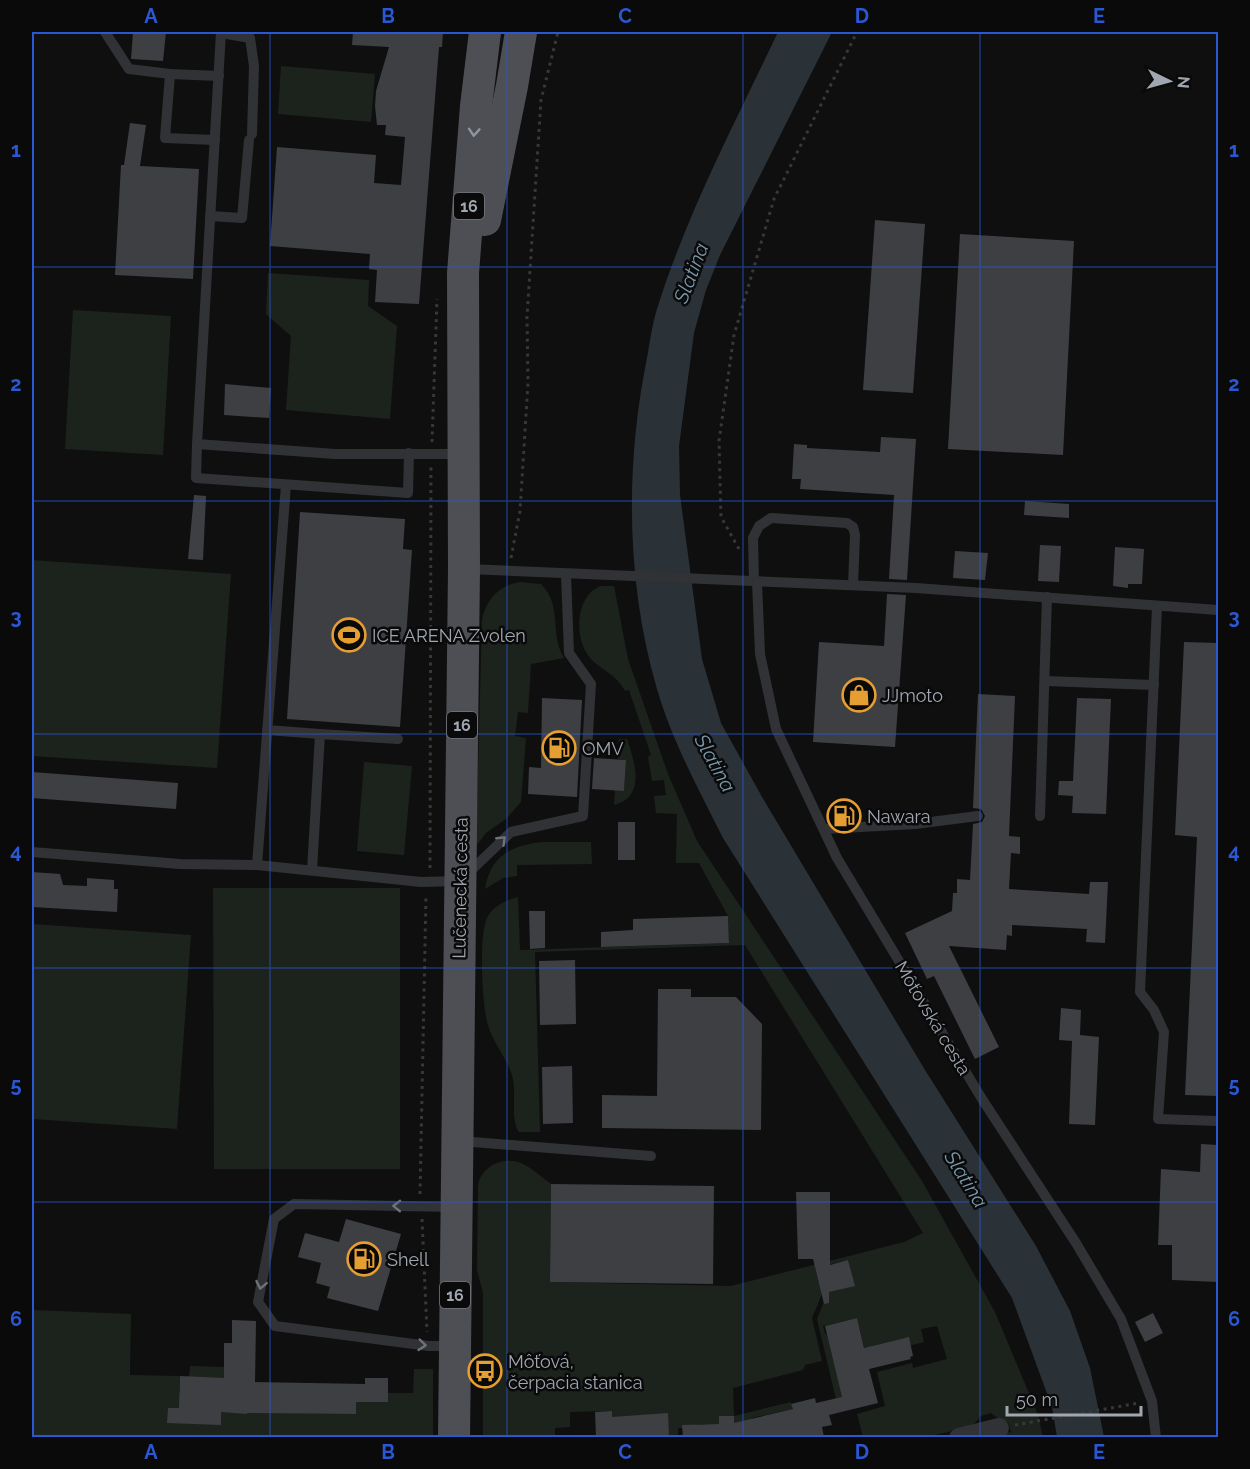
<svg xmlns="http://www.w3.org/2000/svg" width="1250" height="1469" font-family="Raleway,sans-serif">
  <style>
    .green { fill: #1c231c }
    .water { fill: #2a3238 }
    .building { fill: #3e3f43 }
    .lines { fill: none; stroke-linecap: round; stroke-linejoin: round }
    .path { stroke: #37383c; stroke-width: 3; stroke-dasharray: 3 4.5; stroke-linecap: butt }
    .service { stroke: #303235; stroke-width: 10 }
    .minor { stroke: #303235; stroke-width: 20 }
    .primary { stroke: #4d4f54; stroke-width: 32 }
    .oneway { stroke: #90959e }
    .oneway2 { stroke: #6e7279 }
    .grid { fill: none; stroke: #2a57d4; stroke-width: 1.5; stroke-opacity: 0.55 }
    .labels { text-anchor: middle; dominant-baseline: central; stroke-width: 5; stroke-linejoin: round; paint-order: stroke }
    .shield { fill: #0a0a0b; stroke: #74787f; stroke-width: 1.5 }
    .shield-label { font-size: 16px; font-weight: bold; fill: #a1a7b1 }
    .poi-label { font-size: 18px; fill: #a1a7b1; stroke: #0a0a0b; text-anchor: start }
    .street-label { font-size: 18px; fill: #a1a7b1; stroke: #0a0a0b }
    .water-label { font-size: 20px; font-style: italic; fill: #7997aa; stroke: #0a0a0b }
    .neatline { fill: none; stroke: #2a57d4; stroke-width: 2 }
    .grid-label { font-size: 20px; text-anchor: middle; font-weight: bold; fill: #2a57d4 }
  </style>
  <rect width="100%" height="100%" fill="#0f0f10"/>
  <g class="green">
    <path d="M281,66L375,74L371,122L278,114Z"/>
    <path d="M268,273L369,280L368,306L397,326L390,419L286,410L291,336L266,314Z"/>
    <path d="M73,310L171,316L163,455L65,449Z"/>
    <path d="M32,560L231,574L217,768L32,756Z"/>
    <path d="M519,582L541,584C563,606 549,633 564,658L531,664L528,713L518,712L515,736L526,738L521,802L507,818L486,833L476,846L482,620C486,600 498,586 519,582Z"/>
    <path d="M601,586H614L628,659L668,774L697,841L922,1181L995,1312L1038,1415L1043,1437H989L1011,1432L1008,1422H1003L991,1413L981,1416L971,1427L925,1437H863L857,1414L885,1406L877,1372L912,1363L913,1368L947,1359L937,1326L921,1329L924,1342L908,1346L905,1338L872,1346L867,1359L857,1318L823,1326L825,1334H827L844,1403L839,1412L817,1319L828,1292L854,1285L848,1260L815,1268L822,1294L812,1318L822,1361L805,1365L803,1370L733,1388L734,1416L791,1402L793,1409L752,1418L757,1437H734V1416H719V1432H714L713,1424H697V1432H704V1437H694L693,1428H678V1437H653L652,1415H638V1437H612L611,1411L570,1412V1427L555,1428V1437H483V1378L487,1377L488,1362L483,1361V1293L477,1270L478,1185C482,1165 505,1155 523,1164C533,1169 542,1177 551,1184L550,1282L731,1286L904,1242L923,1233L745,945L535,952L540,1132H519L517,1129C511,1114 516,1096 513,1079C509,1060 493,1044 488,1025C482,1006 478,933 488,916C495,905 506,900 518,897L520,950L729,943L728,916L699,863H676L677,814L656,813L654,796L666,795L664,780L652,781L648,757L651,755L629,690L625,691C617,675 603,671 591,659C573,640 575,595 601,586Z"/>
    <path d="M619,739H627C635,762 646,797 614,805L615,790L624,791L626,760L618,759Z"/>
    <path d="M364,762L412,766L404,855L357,851Z"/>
    <path d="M543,842H591L592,864L517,865V876L503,878L485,889C490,856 511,845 543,842Z"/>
    <path d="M213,888H400V1169H214Z"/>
    <path d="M32,924L191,935L177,1129L32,1119Z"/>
    <path d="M32,1310L131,1314L130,1375L180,1376L179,1393L221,1395L189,1377L190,1366L224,1367L244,1414H246L247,1412L355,1414L356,1400L365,1402H388V1393H413L414,1369H433V1437H32Z"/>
  </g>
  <path class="water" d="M778,32H832L720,255L706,290L694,333L679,446L680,495L702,659L721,723L762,797L925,1070L1036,1246L1070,1311L1090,1368L1104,1437H1057L1052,1407L1012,1298L723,838C699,790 672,741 657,689C626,583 625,466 647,358C650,342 652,325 657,309C687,213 735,123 778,32Z"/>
  <g class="building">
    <path d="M133,32H166L163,61L131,59Z"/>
    <path d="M353,32H443L442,47H439L419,304L375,302L377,270L369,269L370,254L270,246L277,147L376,155L374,183L401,185L405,137L385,135L386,125H377L375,106L376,91L389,47L352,45Z"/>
    <path d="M130,123L146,125L140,166L199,169L193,279L115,275L121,165H124Z"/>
    <path d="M875,220L925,224L913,393L863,390Z"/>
    <path d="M960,234L1074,241L1063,455L948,449Z"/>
    <path d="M225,384L271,388L269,418L224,415Z"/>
    <path d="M881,437L916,439L907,580L889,579L894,495L800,489L801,479H792L794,444L807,445V448L880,452Z"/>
    <path d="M194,495L206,496L203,560L188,559Z"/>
    <path d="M1025,501L1069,504V518L1024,515Z"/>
    <path d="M300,512L405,519L403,549L412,550L400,727L287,719Z"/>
    <path d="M1040,545L1061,546L1059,582L1038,581Z"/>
    <path d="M1115,547L1144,549L1142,584H1128V588L1113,586Z"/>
    <path d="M955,551L988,553L985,580L953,578Z"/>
    <path d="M887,594L906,595L895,747L813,742L819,642L884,646Z"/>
    <path d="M1184,642L1218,643V1096L1185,1095L1197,837L1175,835Z"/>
    <path d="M978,694L1015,696L1009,836L1020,837V854L1011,853L1009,889L1089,894L1090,882H1108L1105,943L1086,942L1087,929L1012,925V936L1007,935L1006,950L949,946L999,1047L975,1059L934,976L927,979L905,933L952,911L953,893H957V879L970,880L973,824L982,822L985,816L981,809L973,808Z"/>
    <path d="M542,698L582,700L577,797L528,794L529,767L541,768Z"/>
    <path d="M1077,698L1111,699L1106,814L1072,813L1073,796L1058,795L1059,781H1073Z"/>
    <path d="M594,758L626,760L624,791L592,789Z"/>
    <path d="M32,772L178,783L176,809L32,798Z"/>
    <rect x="618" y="822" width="17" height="38"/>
    <path d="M32,872L60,874L63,885L87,886V878L114,880V889H118L117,912L32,907Z"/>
    <path d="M529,911H545V948L530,949Z"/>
    <path d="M728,916L729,943L601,947V932L633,930V919Z"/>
    <path d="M575,960L576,1024L540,1025L539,961Z"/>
    <path d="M658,989H691V997H736L762,1024L761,1130L602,1128V1095L657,1096Z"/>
    <path d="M1061,1008L1081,1010L1080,1035L1099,1037L1095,1125L1069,1124L1072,1041L1059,1040Z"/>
    <path d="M572,1066L573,1123L543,1124L542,1067Z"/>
    <path d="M1201,1144L1218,1145V1282L1172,1280V1245H1158L1161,1169L1200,1172Z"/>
    <path d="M551,1184L714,1186L713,1284L550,1282Z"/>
    <path d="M796,1192H830V1265L848,1260L855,1286L829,1292V1303L824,1304L813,1259H798Z"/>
    <path d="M346,1219L401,1234L378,1311L327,1298L330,1287L316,1283L321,1263L298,1257L305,1233L339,1242Z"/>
    <path d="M1153,1313L1163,1333L1145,1342L1135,1322Z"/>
    <path d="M857,1318L864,1348L909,1337L913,1356L910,1357L911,1359L869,1369L878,1403L829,1415L832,1425L822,1427L824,1437H683L682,1425L719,1424V1416H734V1423L793,1409L791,1404L815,1398L816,1403L842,1397L825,1326Z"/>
    <path d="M232,1320L256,1321L255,1382L365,1384V1378H388V1402H356V1414L247,1413V1414L221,1412V1425L167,1423L168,1408H179L180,1376L224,1378V1343H232Z"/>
    <path d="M612,1411V1417L668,1413L669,1437H596L595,1412Z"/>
  </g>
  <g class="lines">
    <g class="path">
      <path d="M432,442L437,299"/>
      <path d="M739,549L721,517L719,441L734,335L774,199L857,32"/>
      <path d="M511,558L520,511L528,383L527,317L541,100L558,32"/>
      <path d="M430,868L431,466"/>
      <path d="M420,1194L426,895"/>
      <path d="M422,1219L427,1332"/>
      <path d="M1015,1425L1139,1403"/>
    </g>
    <g class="service">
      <path d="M105,32L129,69L170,74"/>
      <path d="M221,32L197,444L335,454H461"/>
      <path d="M221,33L250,38L254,66L252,134"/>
      <path d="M215,140L165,138L170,74L219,76"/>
      <path d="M210,216L242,218L249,140"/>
      <path d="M197,444L196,478L408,493L409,453"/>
      <path d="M467,569L916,588L1218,610"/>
      <path d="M754,581L753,538L759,526L771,518L847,523L853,527L855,535L853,585"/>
      <path d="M757,582L760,654L776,729L837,858L982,1099L1076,1243L1121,1319L1152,1401L1156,1438"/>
      <path d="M1157,607L1140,992L1154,1010L1164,1032L1158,1119L1218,1121"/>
      <path d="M1045,681L1154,685"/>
      <path d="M267,730L320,734L312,870"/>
      <path d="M320,734L398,739"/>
      <path d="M1040,816L1047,597"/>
      <path d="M824,829L915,824L978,816"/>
      <path d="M32,852L180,864L257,865L421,882L460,881L511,832L583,816L591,684L569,653L566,574"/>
      <path d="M257,865L286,485"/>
      <path d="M460,1141L651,1156"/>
      <path d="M453,1346H429L275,1326L258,1302L274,1219L294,1204L455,1207"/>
    </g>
    <path class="minor" d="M959,1438L999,1428"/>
    <g class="primary">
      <path d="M485,220L512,86L521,32"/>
      <path d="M454,1438L464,569L463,273L476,106L485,32"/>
    </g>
  </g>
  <defs><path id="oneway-chevron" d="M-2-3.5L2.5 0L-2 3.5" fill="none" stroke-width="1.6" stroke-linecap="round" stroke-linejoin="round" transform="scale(1.5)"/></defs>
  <use class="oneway" href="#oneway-chevron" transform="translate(474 132) rotate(94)"/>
  <g class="oneway2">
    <use href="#oneway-chevron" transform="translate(502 840) rotate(-44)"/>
    <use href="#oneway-chevron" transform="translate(397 1206) rotate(-179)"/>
    <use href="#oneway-chevron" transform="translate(261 1285) rotate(101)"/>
    <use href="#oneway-chevron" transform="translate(422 1345) rotate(6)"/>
  </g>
  <path class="grid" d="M270,32V1438M507,32V1438M743,32V1438M980,32V1438M32,267H1218M32,501H1218M32,734H1218M32,968H1218M32,1202H1218"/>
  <defs>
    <symbol id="stadium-ring" viewBox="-11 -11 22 22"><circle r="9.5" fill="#0a0a0b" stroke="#e59e32" stroke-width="1.5"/><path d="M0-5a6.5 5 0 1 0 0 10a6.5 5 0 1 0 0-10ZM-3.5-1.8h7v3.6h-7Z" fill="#e59e32"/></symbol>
    <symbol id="shop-ring" viewBox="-11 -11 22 22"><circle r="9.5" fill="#0a0a0b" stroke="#e59e32" stroke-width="1.5"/><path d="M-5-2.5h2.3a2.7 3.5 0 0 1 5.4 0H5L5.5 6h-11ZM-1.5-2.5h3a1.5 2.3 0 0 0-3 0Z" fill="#e59e32"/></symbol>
    <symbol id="fuel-ring" viewBox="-11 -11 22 22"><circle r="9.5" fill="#0a0a0b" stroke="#e59e32" stroke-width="1.5"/><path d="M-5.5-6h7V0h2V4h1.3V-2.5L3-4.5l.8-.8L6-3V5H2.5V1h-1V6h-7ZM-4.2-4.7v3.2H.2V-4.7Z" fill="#e59e32"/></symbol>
    <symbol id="bus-ring" viewBox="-11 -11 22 22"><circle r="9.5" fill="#0a0a0b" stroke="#e59e32" stroke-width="1.5"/><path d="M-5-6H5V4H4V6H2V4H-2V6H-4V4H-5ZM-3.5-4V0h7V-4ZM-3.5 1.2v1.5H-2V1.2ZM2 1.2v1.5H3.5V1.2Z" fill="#e59e32"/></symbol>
  </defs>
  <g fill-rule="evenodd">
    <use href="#stadium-ring" x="330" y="616" width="38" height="38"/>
    <use href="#shop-ring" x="840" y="676" width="38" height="38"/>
    <use href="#fuel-ring" x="540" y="729" width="38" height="38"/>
    <use href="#fuel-ring" x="825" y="797" width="38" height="38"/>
    <use href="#fuel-ring" x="345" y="1240" width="38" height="38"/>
    <use href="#bus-ring" x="466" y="1352" width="38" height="38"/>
  </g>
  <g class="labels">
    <g class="shield">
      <rect x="454" y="193" width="30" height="26" rx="4.5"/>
      <rect x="447" y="712" width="30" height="26" rx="4.5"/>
      <rect x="440" y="1282" width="30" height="26" rx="4.5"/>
    </g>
    <g class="shield-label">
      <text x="469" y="206">16</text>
      <text x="462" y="725">16</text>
      <text x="455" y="1295">16</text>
    </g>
    <g class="poi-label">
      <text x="372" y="635">ICE ARENA Zvolen</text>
      <text x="882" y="695">JJmoto</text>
      <text x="582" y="748">OMV</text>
      <text x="867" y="816">Nawara</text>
      <text x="387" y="1259">Shell</text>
      <text x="508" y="1361">Môťová,<tspan x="508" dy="21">čerpacia stanica</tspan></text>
    </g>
    <g class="street-label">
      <text transform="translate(460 888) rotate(-89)">Lučenecká cesta</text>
      <text transform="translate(933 1018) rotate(59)">Môťovská cesta</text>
    </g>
    <g class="water-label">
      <text transform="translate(691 273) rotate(-69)">Slatina</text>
      <text transform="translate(715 763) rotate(61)">Slatina</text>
      <text transform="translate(966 1179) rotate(58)">Slatina</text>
    </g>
  </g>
  <rect width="1250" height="1469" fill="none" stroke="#0a0a0b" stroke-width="66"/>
  <g transform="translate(1169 81) rotate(95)" stroke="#0a0a0b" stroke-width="4.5" paint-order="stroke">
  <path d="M0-4.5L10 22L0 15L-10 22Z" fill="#a1a7b1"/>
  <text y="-9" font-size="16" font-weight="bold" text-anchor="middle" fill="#a1a7b1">N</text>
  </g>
  <path d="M1007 1406v9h134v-9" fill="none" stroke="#a1a7b1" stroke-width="3"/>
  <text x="1016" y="1406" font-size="18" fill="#a1a7b1" stroke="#0a0a0b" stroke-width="4.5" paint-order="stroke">50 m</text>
  <rect x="33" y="33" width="1184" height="1403" class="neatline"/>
  <g class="grid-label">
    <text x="151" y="23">A</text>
    <text x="388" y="23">B</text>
    <text x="625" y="23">C</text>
    <text x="862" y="23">D</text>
    <text x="1099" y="23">E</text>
    <text x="16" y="157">1</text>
    <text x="1234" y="157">1</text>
    <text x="16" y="391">2</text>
    <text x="1234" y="391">2</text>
    <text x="16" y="624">3</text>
    <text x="1234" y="624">3</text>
    <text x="16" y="858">4</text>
    <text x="1234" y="858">4</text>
    <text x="16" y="1092">5</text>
    <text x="1234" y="1092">5</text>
    <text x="16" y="1326">6</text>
    <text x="1234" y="1326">6</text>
    <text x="151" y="1459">A</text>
    <text x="388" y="1459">B</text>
    <text x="625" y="1459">C</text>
    <text x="862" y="1459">D</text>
    <text x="1099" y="1459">E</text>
  </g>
</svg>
